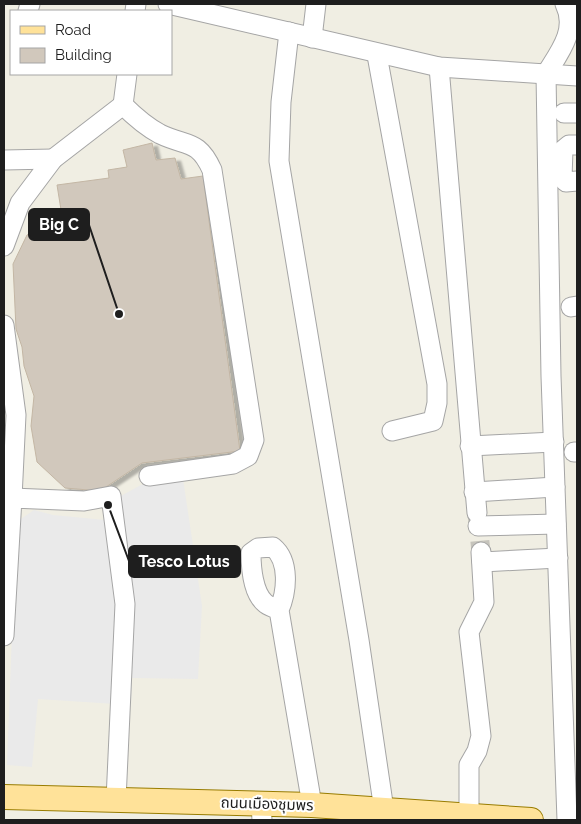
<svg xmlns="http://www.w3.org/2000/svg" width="581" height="824" font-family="Raleway,'Noto Sans Thai',sans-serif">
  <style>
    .parking { fill: #eaeaea }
    .building { fill: #d1c8bc; stroke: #c3b6a4; filter: url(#shadow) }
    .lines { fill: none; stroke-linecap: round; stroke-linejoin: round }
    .minor-tunnel { stroke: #c6c4bc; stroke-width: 19; stroke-dasharray: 19 9; stroke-linecap: butt }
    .minor-casing { stroke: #a5a5a5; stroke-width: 21 }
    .major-casing { stroke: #987c00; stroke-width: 26 }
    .minor { stroke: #fff; stroke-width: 19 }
    .major { stroke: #ffe299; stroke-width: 24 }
    .labels { text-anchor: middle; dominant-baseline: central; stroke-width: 4; stroke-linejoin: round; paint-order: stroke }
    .street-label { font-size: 15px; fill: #1e1e1e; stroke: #fff }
    .leader { fill: none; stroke: #1e1e1e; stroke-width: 2 }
    .callout-dot { fill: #1e1e1e; stroke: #fff; stroke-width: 2 }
    .callout { fill: #1e1e1e; stroke: #1e1e1e; stroke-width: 2 }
    .callout-label { font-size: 16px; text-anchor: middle; font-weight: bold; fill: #fff }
  </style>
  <defs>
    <filter id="shadow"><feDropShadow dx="5.5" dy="3" stdDeviation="1" flood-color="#0004"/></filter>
  </defs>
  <rect width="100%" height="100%" fill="#f0eee3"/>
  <path class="parking" d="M182,472L202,606L198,679L132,678L131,705L38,699L32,767L7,765L15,553L21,519L34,510L53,515L105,520L119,497L141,485Z"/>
  <path class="building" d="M152,143L156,160L175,158L181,179L203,176L240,451L142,463L100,491L65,488L37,462L31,426L34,396L24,366L22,347L16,329L13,264L27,235L42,228V219L62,216L57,185L109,178L108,170L127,167L123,150Z"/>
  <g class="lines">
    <path class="minor-tunnel" d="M477,513L481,552"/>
    <defs>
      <g id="minor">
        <path d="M168,4L439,67L577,76"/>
        <path d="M565,4C578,30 559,53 546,74L551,376L567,820"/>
        <path d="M28,11L30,4"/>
        <path d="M135,11L136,4"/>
        <path d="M289,32L281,102L279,161L359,640L384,810"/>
        <path d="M312,38L316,4"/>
        <path d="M377,55L437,384V403L433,421L392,431"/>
        <path d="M439,67L477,513"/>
        <path d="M127,74L123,105C135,117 145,126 160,134C187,147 198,139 212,170L254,440L248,456L233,464L149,476"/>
        <path d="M564,113H577"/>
        <path d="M577,145H569L563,150L562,178L566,182L577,181"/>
        <path d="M4,160L53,159"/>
        <path d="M4,246L20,203L53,159L123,105"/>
        <path d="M571,307L577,306"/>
        <path d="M4,325L16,415L12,498"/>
        <path d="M470,446L554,442"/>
        <path d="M574,452H577"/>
        <path d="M474,492L555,487"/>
        <path d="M478,526L556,524"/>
        <path d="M482,562L558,558"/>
        <path d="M279,610C275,608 268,606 265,603C253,593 251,567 251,553L258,548L273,547C290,561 287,592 279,610L312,805"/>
        <path d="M4,636L12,498L84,501L111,496L125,604L116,800"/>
        <path d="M261,804L262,820"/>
        <path d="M469,815V765L477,751L481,736L469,632L484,602L481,552"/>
      </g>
      <path id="major" d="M4,797L312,805L531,820"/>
    </defs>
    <use href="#minor" class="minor-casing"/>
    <use href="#major" class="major-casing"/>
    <use href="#minor" class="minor"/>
    <use href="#major" class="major"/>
  </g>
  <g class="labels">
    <g class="street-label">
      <text transform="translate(267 804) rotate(2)">ถนนเมืองชุมพร</text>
    </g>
  </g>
  <path class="leader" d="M119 314L89 225M108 505L129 561"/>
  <g class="callout-dot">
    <circle cx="119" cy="314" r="5"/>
    <circle cx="108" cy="505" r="5"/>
  </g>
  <g class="callout">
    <rect x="29" y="209" width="60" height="31" rx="5"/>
    <rect x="129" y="546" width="111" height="31" rx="5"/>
  </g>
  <g class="callout-label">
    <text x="59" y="230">Big C</text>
    <text x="184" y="567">Tesco Lotus</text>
  </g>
  <rect width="581" height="824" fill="none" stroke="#1e1e1e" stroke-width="10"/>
  <rect x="10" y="10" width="162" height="65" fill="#ffffff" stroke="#a5a5a5"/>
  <rect x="20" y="26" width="25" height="8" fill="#ffe299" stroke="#a5a5a5"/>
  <text x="55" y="35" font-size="15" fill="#1e1e1e">Road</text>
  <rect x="20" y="48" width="25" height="15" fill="#d1c8bc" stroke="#a5a5a5"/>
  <text x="55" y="60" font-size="15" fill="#1e1e1e">Building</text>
</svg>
